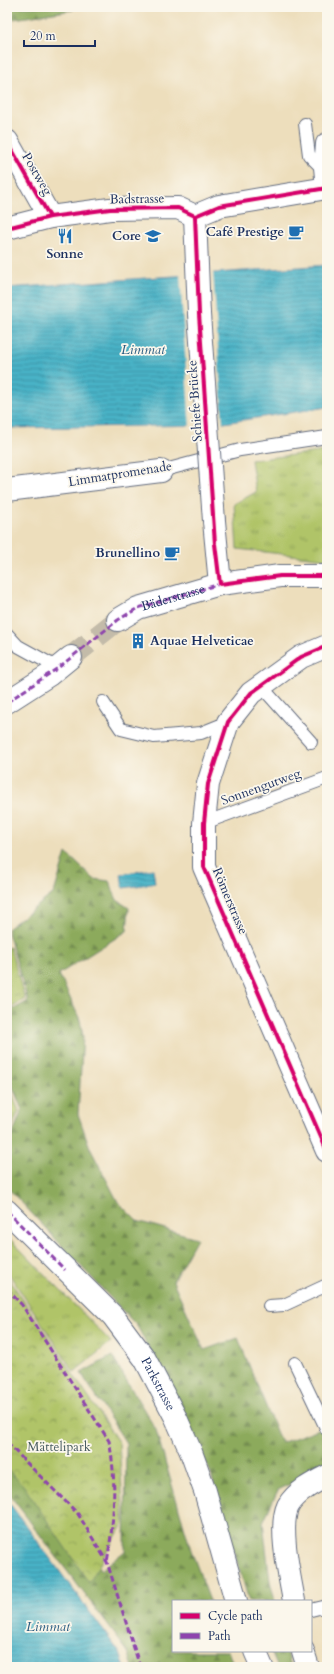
<svg xmlns="http://www.w3.org/2000/svg" width="334" height="1674" font-family="Cardo,serif">
  <style>
    .grass { fill: url(#grass-tufts); stroke: #667a63 }
    .forest { fill: url(#forest-firs); stroke: #546c5d }
    .park { fill: url(#park-crowns); stroke: #667a63 }
    .water { fill: url(#water-rules); stroke: #327092 }
    .pier { fill: #eddebc }
    .lines { fill: none; stroke-linecap: round; stroke-linejoin: round }
    .minor-tunnel { stroke: #c3bba9; stroke-width: 22; stroke-dasharray: 22 11; stroke-linecap: butt }
    .service-casing { stroke: #646c7f; stroke-width: 14 }
    .minor-casing { stroke: #646c7f; stroke-width: 24 }
    .service { stroke: #fff; stroke-width: 12 }
    .minor { stroke: #fff; stroke-width: 22 }
    .minor-bridge-casing { stroke: #646c7f; stroke-width: 24; stroke-linecap: butt }
    .minor-bridge { stroke: #fff; stroke-width: 22 }
    .quiet { stroke: #8e44ad; stroke-width: 3; stroke-dasharray: 6 3; stroke-linecap: butt }
    .cycleway-casing { stroke: #fbf7ec; stroke-width: 6 }
    .cycleway { stroke: #d6006c; stroke-width: 4 }
    .labels { text-anchor: middle; dominant-baseline: central; stroke-width: 3.5; stroke-linejoin: round; paint-order: stroke }
    .street-label { font-size: 13px; fill: #1b2f5e; stroke: #fbf7ec }
    .poi-label { font-size: 13px; font-weight: bold; fill: #1b2f5e; stroke: #fbf7ec; text-anchor: end }
    .park-label { font-size: 13px; fill: #485c61; stroke: #fbf7ec }
    .water-label { font-size: 14px; font-style: italic; fill: #2b5d82; stroke: #fbf7ec }
  </style>
  <defs>
    <pattern id="grass-tufts" width="24" height="20" patternUnits="userSpaceOnUse"><rect width="24" height="20" fill="#b0c468"/><path d="M3 7l-1-3M5 7V3M7 7l1-3M15 17l-1-3M17 17v-4M19 17l1-3" fill="none" stroke="#8ea059"/></pattern>
    <pattern id="forest-firs" width="22" height="20" patternUnits="userSpaceOnUse"><rect width="22" height="20" fill="#8caa5c"/><path d="M5 1l3.5 6h-7zM16 11l3.5 6h-7z" fill="#728b4f"/></pattern>
    <pattern id="park-crowns" width="20" height="18" patternUnits="userSpaceOnUse"><rect width="20" height="18" fill="#b0c468"/><path d="M2 6a3 3 0 1 1 6 0M12 15a3 3 0 1 1 6 0" fill="none" stroke="#8ea059"/></pattern>
    <pattern id="water-rules" width="6" height="5" patternUnits="userSpaceOnUse"><rect width="6" height="5" fill="#48b2c6"/><path d="M0 2.5h6" fill="none" stroke="#3b91a4"/></pattern>
  </defs>
  <rect width="100%" height="100%" fill="#fbf7ec"/>
  <filter id="ink" filterUnits="userSpaceOnUse"><feTurbulence type="fractalNoise" baseFrequency=".025" numOctaves="2"/><feDisplacementMap in="SourceGraphic" scale="8" xChannelSelector="R" yChannelSelector="G"/><feConvolveMatrix kernelMatrix="1 2 1 2 8 2 1 2 1" color-interpolation-filters="sRGB"/></filter>
  <filter id="wash" filterUnits="userSpaceOnUse"><feTurbulence type="fractalNoise" baseFrequency=".012" numOctaves="4" result="noise"/><feDisplacementMap in="SourceGraphic" scale="16" xChannelSelector="R" yChannelSelector="G"/><feGaussianBlur stdDeviation="0.9" result="paint"/><feColorMatrix in="noise" values="0 0 0 0 0 0 0 0 0 0 0 0 0 0 0 0 0 1.4 0 .05"/><feComposite in="paint" operator="in"/></filter>
  <g filter="url(#wash)">
    <rect width="100%" height="100%" fill="#eddebc"/>
    <g class="grass">
      <path d="M327,451V559L237,549L234,504L256,492L251,460Z"/>
      <path d="M10,947L25,999L7,1011V948Z"/>
      <path d="M7,1081L19,1111L7,1139Z"/>
      <path d="M7,1236L111,1342L74,1372L7,1271Z"/>
    </g>
    <g class="forest">
      <path d="M7,7H73V10L7,20Z"/>
      <path d="M66,853L94,879L109,881L117,900L129,908L127,931L59,974L80,1020L83,1037L78,1114L90,1148L118,1202L137,1221L197,1238L173,1281L204,1350L238,1338L281,1443L327,1426V1466L278,1490L263,1522L270,1581L275,1601H249L210,1471L174,1394L137,1326L7,1187V1148L22,1110L7,1072V1013L28,1001L7,929L54,893Z"/>
      <path d="M112,1356L156,1430L191,1550L210,1601H173V1651H228L234,1667H133L128,1652L7,1491V1460L42,1497L101,1570L125,1551L126,1443L81,1373Z"/>
      <path d="M271,1651H287L291,1667H278Z"/>
    </g>
    <path class="park" d="M7,1276L119,1443L124,1522L89,1583L23,1485L7,1469Z"/>
    <g class="water">
      <path d="M327,265V407L211,425L7,428V288Z"/>
      <path d="M153,869L155,883L123,888L121,874Z"/>
      <path d="M7,1500L120,1653L125,1667H7Z"/>
    </g>
    <path class="pier" d="M213,271L223,426L190,428L180,274Z"/>
  </g>
  <g filter="url(#ink)">
    <g class="lines">
      <path class="minor-tunnel" d="M71,657L118,620"/>
      <defs>
        <g id="service">
          <path d="M305,124L309,155L325,171"/>
          <path d="M161,471L240,450L327,437"/>
          <path d="M7,634L18,646L58,668"/>
          <path d="M261,686L311,742"/>
          <path d="M103,702L121,729L154,737L201,733L228,722"/>
          <path d="M204,823L327,778"/>
          <path d="M269,1306L284,1305L327,1285"/>
          <path d="M295,1363L327,1430"/>
          <path d="M311,1610L327,1606"/>
        </g>
        <g id="minor">
          <path d="M7,141L50,217"/>
          <path d="M327,188L325,167L327,144"/>
          <path d="M195,216L219,206L327,188"/>
          <path d="M195,216L199,314"/>
          <path d="M7,228L50,217L110,209L178,208L195,216"/>
          <path d="M7,490L161,471"/>
          <path d="M214,521L220,584"/>
          <path d="M118,620L138,608L220,584L280,576H327"/>
          <path d="M327,646L301,657L261,686L251,693L228,722L208,784L204,823V867L327,1151"/>
          <path d="M7,702L49,675L71,657"/>
          <path id="s1" d="M7,1211L113,1316L145,1359L176,1418L191,1452L205,1491L236,1601"/>
          <path d="M294,1601C290,1578 278,1527 288,1506C296,1492 313,1483 327,1476"/>
          <path d="M255,1651L262,1667"/>
          <path d="M303,1651L308,1667"/>
        </g>
      </defs>
      <use href="#service" class="service-casing"/>
      <use href="#minor" class="minor-casing"/>
      <use href="#service" class="service"/>
      <use href="#minor" class="minor"/>
      <defs>
        <path id="minor-bridge" d="M199,314L214,521"/>
      </defs>
      <use href="#minor-bridge" class="minor-bridge-casing"/>
      <use href="#minor-bridge" class="minor-bridge"/>
      <g class="quiet">
        <path id="s2" d="M7,702L58,668L118,620L138,608L220,584"/>
        <path d="M7,1211L65,1270"/>
        <path d="M7,1289L22,1305L109,1441C117,1480 114,1522 107,1562"/>
        <path d="M7,1443L78,1514L107,1562L140,1667"/>
      </g>
      <defs>
        <g id="cycleway">
          <path d="M7,141L50,217"/>
          <path d="M195,216L199,314L215,544L220,584L280,576H327"/>
          <path d="M195,216L219,206L327,188"/>
          <path d="M7,228L50,217L110,209L178,208L195,216"/>
          <path d="M327,646L301,657L261,686L251,693L228,722L208,784L204,823V867L327,1151"/>
        </g>
      </defs>
      <use href="#cycleway" class="cycleway-casing"/>
      <use href="#cycleway" class="cycleway"/>
    </g>
  </g>
  <defs>
    <symbol id="cafe-bare" viewBox="-9 -9 18 18"><path d="M-5.5-4.5H6V0H3Q3 3.5 0 3.5H-2.5Q-5.5 3.5-5.5 0ZM3-3.2v2h1.7v-2ZM-6 4.5H4V6H-6Z" fill="#1f6fb2" stroke="#fbf7ec" stroke-width="2.5" paint-order="stroke"/></symbol>
    <symbol id="restaurant-bare" viewBox="-9 -9 18 18"><path d="M-5-6h1v4h1v-4h1v4h1v-4h1v5L-1.5 .5V6h-2V.5L-5-1ZM5-6V6H3V1.5H1.5Q1.5-4 5-6Z" fill="#1f6fb2" stroke="#fbf7ec" stroke-width="2.5" paint-order="stroke"/></symbol>
    <symbol id="school-bare" viewBox="-9 -9 18 18"><path d="M0-5L7-2L0 1L-7-2ZM-4 1L0 2.5L4 1V4Q0 6-4 4Z" fill="#1f6fb2" stroke="#fbf7ec" stroke-width="2.5" paint-order="stroke"/></symbol>
    <symbol id="building-bare" viewBox="-9 -9 18 18"><path d="M-4-6H4V6H1V3H-1V6H-4ZM-2.5-4.3h1.7v1.8h-1.7ZM.8-4.3h1.7v1.8H.8ZM-2.5-1h1.7V.8h-1.7ZM.8-1h1.7V.8H.8Z" fill="#1f6fb2" stroke="#fbf7ec" stroke-width="2.5" paint-order="stroke"/></symbol>
  </defs>
  <g fill-rule="evenodd">
    <use href="#cafe-bare" x="285" y="221" width="22" height="22"/>
    <use href="#restaurant-bare" x="54" y="225" width="22" height="22"/>
    <use href="#school-bare" x="142" y="225" width="22" height="22"/>
    <use href="#cafe-bare" x="161" y="542" width="22" height="22"/>
    <use href="#building-bare" x="127" y="630" width="22" height="22"/>
  </g>
  <g class="labels">
    <g class="street-label">
      <text transform="translate(37 174) rotate(60)">Postweg</text>
      <text transform="translate(137 199) rotate(-1)">Badstrasse</text>
      <text transform="translate(195 401) rotate(-94)">Schiefe Brücke</text>
      <text transform="translate(120 474) rotate(-9)">Limmatpromenade</text>
      <text stroke="none"><textPath href="#s2" startOffset="198">Bäderstrasse</textPath></text>
      <text transform="translate(261 787) rotate(-20)">Sonnengutweg</text>
      <text transform="translate(230 901) rotate(67)">Römerstrasse</text>
      <text stroke="none"><textPath href="#s1" startOffset="231">Parkstrasse</textPath></text>
    </g>
    <g class="poi-label">
      <text x="284" y="232">Café Prestige</text>
      <text x="141" y="236">Core</text>
      <text x="65" y="254" text-anchor="middle">Sonne</text>
      <text x="160" y="553">Brunellino</text>
      <text x="150" y="641" text-anchor="start">Aquae Helveticae</text>
    </g>
    <g class="park-label">
      <text x="59" y="1447">Mättelipark</text>
    </g>
    <g class="water-label">
      <text x="143" y="349">Limmat</text>
      <text x="48" y="1626">Limmat</text>
    </g>
  </g>
  <rect width="334" height="1674" fill="none" stroke="#fbf7ec" stroke-width="24"/>
  <rect x="172" y="1600" width="140" height="52" fill="#fbf7ec" stroke="#a1a7b3"/>
  <rect x="180" y="1613" width="20" height="6" fill="#d6006c" stroke="#a1a7b3"/>
  <text x="208" y="1620" font-size="12" fill="#1b2f5e">Cycle path</text>
  <rect x="180" y="1633" width="20" height="6" fill="#8e44ad" stroke="#a1a7b3"/>
  <text x="208" y="1640" font-size="12" fill="#1b2f5e">Path</text>
  <path d="M24 40v6h71v-6" fill="none" stroke="#1b2f5e" stroke-width="2"/>
  <text x="30" y="40" font-size="12" fill="#1b2f5e" stroke="#fbf7ec" stroke-width="3" paint-order="stroke">20 m</text>
</svg>
